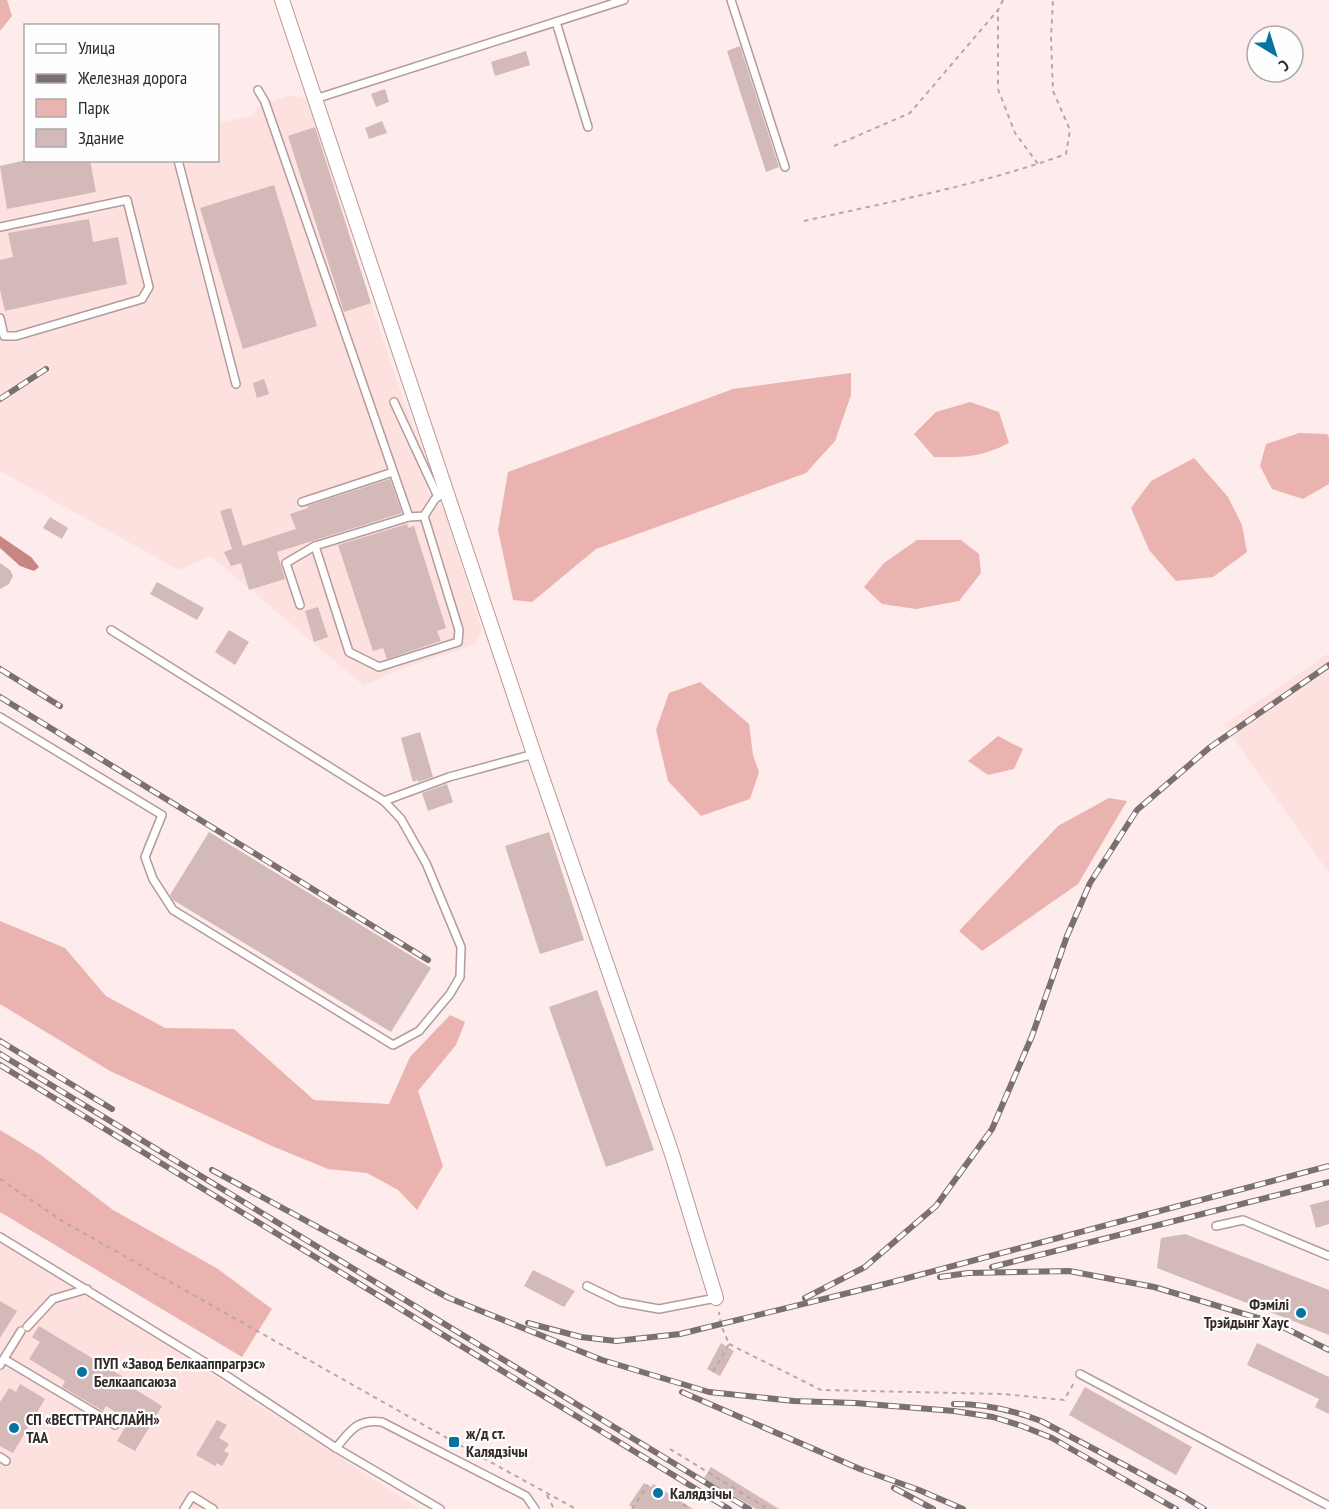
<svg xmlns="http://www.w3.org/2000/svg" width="1329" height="1509" font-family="'PT Sans Narrow',sans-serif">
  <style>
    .built { fill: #fde1de }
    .green { fill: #ebb3af }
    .water { fill: #c98581 }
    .building { fill: #d3b9b7 }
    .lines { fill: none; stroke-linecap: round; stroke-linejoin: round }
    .service-casing { stroke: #b49b99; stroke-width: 10 }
    .minor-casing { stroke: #b49b99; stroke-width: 16 }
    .path { stroke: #b6a8a7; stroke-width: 2; stroke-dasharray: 4.5 4.5; stroke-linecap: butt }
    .service { stroke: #fff; stroke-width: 7 }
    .minor { stroke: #fff; stroke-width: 14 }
    .rail-casing { stroke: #7c706f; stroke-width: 6 }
    .rail { stroke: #fefefe; stroke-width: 4; stroke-dasharray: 11; stroke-linecap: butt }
    .poi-dot { fill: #05749f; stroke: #fefefe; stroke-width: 2 }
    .labels { text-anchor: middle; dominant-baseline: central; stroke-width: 4.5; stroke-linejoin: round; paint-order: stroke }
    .poi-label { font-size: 16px; font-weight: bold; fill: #332929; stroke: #fefefe; text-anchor: start }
  </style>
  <rect width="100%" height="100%" fill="#fdeceb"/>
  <g class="built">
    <path d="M291,95L309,100L371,303L402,396L434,479L427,487L430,497L443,506L482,630L474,645L400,669L364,686L211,556L179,570L0,471V166L26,160H218V123L251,116L260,105Z"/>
    <path d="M1329,653V873L1224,725Z"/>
    <path d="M0,1237L420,1509H0Z"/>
  </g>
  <g class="green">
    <path d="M0,0H7L12,16L0,31Z"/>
    <path d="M851,373V395L835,441L806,473L596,549L532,602L513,600L498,530L508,472L733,389Z"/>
    <path d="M970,402L999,412L1009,443C978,458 968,457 934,457L914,434L936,412Z"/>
    <path d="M1299,433L1327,434L1329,437V484L1303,499L1272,489L1260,466L1266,444Z"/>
    <path d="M1194,458L1228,497L1242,525L1247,552L1213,577L1176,581L1149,550L1131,508L1151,481Z"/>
    <path d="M917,540H961L979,554L981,573L959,601L916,609L882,604L864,587L884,563Z"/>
    <path d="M700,682L749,724L753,755L759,772L750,799L701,816L668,781L656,730L669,693Z"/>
    <path d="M998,736L1023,749L1014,769L988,775L968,761Z"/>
    <path d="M1109,798L1127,801L1078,884L982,951L959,931L1058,826Z"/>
    <path d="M0,921L65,948L106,996L165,1028L234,1029L314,1100L389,1104L410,1057L450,1015L465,1022L456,1045L418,1091L443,1166L417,1210L398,1190L367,1173L328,1169L272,1146L110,1071L0,1004Z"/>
    <path d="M0,1130L41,1155L113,1210L218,1269L272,1309L242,1357L0,1212Z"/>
  </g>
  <path class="water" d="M0,536L31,557L39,567L34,571L20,566L0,548Z"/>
  <g class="building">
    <path d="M740,46L779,167L766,172L727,51Z"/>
    <path d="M526,51L530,65L495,76L491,62Z"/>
    <path d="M385,89L389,102L376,107L371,94Z"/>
    <path d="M382,121L387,133L369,139L365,128Z"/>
    <path d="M315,127L371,303L344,312L288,136Z"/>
    <path d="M26,160H90L96,192L7,209L0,166Z"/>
    <path d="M274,185L317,326L243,349L200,208Z"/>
    <path d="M89,219L93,242L118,237L127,284L5,311L0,290V260L13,257L8,233Z"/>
    <path d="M264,379L269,394L257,398L253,383Z"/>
    <path d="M390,479L402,513L277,552L285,579L249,590L241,563L231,566L224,552L232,549L220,511L231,508L243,546L296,529L290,514L308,508L307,506Z"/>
    <path d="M50,517L68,528L62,539L43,528Z"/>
    <path d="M407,524L408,528L414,526L446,628L437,631L441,641L387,659L383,648L373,651L338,545Z"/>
    <path d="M0,563L10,570L13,576L9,584L0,589Z"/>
    <path d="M157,582L204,608L197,620L150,594Z"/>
    <path d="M318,607L328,637L314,642L305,611Z"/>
    <path d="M229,630L249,642L235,665L215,652Z"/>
    <path d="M420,732L433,777L418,782V780L413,782L401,738Z"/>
    <path d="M447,784L453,802L428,811L422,793Z"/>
    <path d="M209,832L431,968L391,1032L173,900L170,895Z"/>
    <path d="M549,832L584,940L540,954L505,846Z"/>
    <path d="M597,990L654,1150L606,1167L549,1007Z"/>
    <path d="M1329,1200V1224L1316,1228L1310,1205Z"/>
    <path d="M1185,1234L1329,1290V1335L1157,1268L1161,1238Z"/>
    <path d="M533,1270L575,1291L564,1307L524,1286Z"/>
    <path d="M0,1301L17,1311L0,1338Z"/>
    <path d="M39,1326L135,1384L133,1388L162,1406L135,1451L117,1441L129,1421L106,1406L103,1411L62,1387L65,1381L29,1359L40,1342L32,1337Z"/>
    <path d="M721,1343L734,1351L720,1376L707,1369Z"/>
    <path d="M1257,1343L1329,1377V1414L1315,1407L1319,1399L1247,1365Z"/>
    <path d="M20,1384L45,1399L13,1453L0,1446V1402L9,1388L16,1392Z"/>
    <path d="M1085,1387L1192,1447L1176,1475L1069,1415Z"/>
    <path d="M82,1412L97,1421L93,1428L77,1419Z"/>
    <path d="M217,1420L227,1425L219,1438L229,1444L224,1451L229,1454L222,1466L217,1463L215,1466L196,1455Z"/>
    <path d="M711,1467L779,1509H756L704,1478Z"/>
    <path d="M644,1483L651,1487L653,1484L693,1509H635L629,1505Z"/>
  </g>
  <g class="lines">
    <defs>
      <g id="service">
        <path d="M731,0L785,167"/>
        <path d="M556,22L588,127"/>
        <path d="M258,90L265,102L409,517L424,516L435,499L446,491"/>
        <path d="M315,99L624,0"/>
        <path d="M178,160L236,384"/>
        <path d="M0,227L127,200L149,287L142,299L16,336H4L0,318"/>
        <path d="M394,402L438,497"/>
        <path d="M302,502L393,472"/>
        <path d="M409,517L315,546L349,652L379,667L458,642L459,630L424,516"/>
        <path d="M300,605L286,563L315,546"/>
        <path d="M0,717L162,815L145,857L153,879L173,910L393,1045L419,1031L450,994L460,977L461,947L426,863L401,819L384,801L111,630"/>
        <path d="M384,801L449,777L534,754"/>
        <path d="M1216,1226L1243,1220L1329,1256"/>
        <path d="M0,1237L224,1374L336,1448L440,1509"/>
        <path d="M587,1286L620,1302L659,1309L716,1298"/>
        <path d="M27,1327L53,1299L87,1289"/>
        <path d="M4,1359L115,1425"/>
        <path d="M0,1365L21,1331"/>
        <path d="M1080,1374L1329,1506"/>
        <path d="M336,1448C351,1430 357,1419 382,1422L526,1496L535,1509"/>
        <path d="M0,1457L6,1461"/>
        <path d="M184,1509L192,1496L213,1509"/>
      </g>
      <path id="minor" d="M282,0L534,754L672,1154L716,1298"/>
    </defs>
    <use href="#service" class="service-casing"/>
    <use href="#minor" class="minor-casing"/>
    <g class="path">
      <path d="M1003,0L998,10V89L1015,133L1038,164"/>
      <path d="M834,146L910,113L998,10"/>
      <path d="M804,221C889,202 984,184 1066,154L1070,130L1053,91L1051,38L1053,0"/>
      <path d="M0,1179L64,1222L454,1442L576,1509"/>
      <path d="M729,1344L821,1390L1003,1394L1064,1400L1074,1383"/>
      <path d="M713,1372L729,1344L721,1325L719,1312"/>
      <path d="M670,1449L768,1509"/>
      <path d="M547,1495L554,1509"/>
      <path d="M683,1504L690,1509"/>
      <path d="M632,1509L648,1485"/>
    </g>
    <use href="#service" class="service"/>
    <use href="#minor" class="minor"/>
    <defs>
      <g id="rail">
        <path d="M0,399L46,369"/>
        <path d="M0,669L60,706"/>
        <path d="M0,697L428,960"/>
        <path d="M0,1041L112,1109"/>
        <path d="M0,1054L749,1509"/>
        <path d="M0,1065L729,1509"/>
        <path d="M212,1170L449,1298L602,1360L709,1392L794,1401L855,1403L954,1411L993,1417L1022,1426L1052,1438L1176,1509"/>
        <path d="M992,1267L1329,1182"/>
        <path d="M940,1277L968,1273L1069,1271L1154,1287L1275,1323L1329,1350"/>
        <path d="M805,1298L865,1267L936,1206L992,1129L1032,1036L1067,936L1090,883L1137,810L1209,748L1329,665"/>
        <path d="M528,1323L581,1337L616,1341L680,1334L885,1284L1329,1166"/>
        <path d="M682,1392L860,1469L919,1490L963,1509"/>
        <path d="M954,1404C985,1404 1013,1410 1041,1421L1183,1496L1204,1509"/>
        <path d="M894,1488L933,1509"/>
      </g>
    </defs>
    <use href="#rail" class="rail-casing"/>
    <use href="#rail" class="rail"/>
  </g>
  <g class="poi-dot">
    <circle cx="1301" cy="1313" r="6"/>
    <circle cx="82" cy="1372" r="6"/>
    <circle cx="14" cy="1428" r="6"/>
    <rect x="448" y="1436" width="12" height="12" rx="3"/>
    <circle cx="658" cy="1493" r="6"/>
  </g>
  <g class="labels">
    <g class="poi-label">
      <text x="1289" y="1304" text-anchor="end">Фэмілі<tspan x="1289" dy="18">Трэйдынг Хаус</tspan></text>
      <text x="94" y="1363">ПУП «Завод Белкааппрагрэс»<tspan x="94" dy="18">Белкаапсаюза</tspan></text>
      <text x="26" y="1419">СП «ВЕСТТРАНСЛАЙН»<tspan x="26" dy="18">ТАА</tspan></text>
      <text x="466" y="1433">ж/д ст.<tspan x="466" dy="18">Калядзічы</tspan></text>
      <text x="670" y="1493">Калядзічы</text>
    </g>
  </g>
  <rect x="24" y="24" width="195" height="138" fill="#fefefe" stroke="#ada9a9" stroke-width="1.5"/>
  <rect x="36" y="44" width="30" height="9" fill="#ffffff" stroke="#ada9a9" stroke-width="1.5"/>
  <text x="78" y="54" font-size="18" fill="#332929">Улица</text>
  <rect x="36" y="74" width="30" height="9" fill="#7c706f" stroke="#ada9a9" stroke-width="1.5"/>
  <text x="78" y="84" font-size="18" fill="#332929">Железная дорога</text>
  <rect x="36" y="99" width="30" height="18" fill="#ebb3af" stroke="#ada9a9" stroke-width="1.5"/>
  <text x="78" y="114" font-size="18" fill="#332929">Парк</text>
  <rect x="36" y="129" width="30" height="18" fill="#d3b9b7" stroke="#ada9a9" stroke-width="1.5"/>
  <text x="78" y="144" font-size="18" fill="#332929">Здание</text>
  <g transform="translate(1275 54) rotate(142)"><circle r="28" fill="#fefefe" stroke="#ada9a9" stroke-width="1.5"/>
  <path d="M0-4.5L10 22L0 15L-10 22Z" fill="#05749f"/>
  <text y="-9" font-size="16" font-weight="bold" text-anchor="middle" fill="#332929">С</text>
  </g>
</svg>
